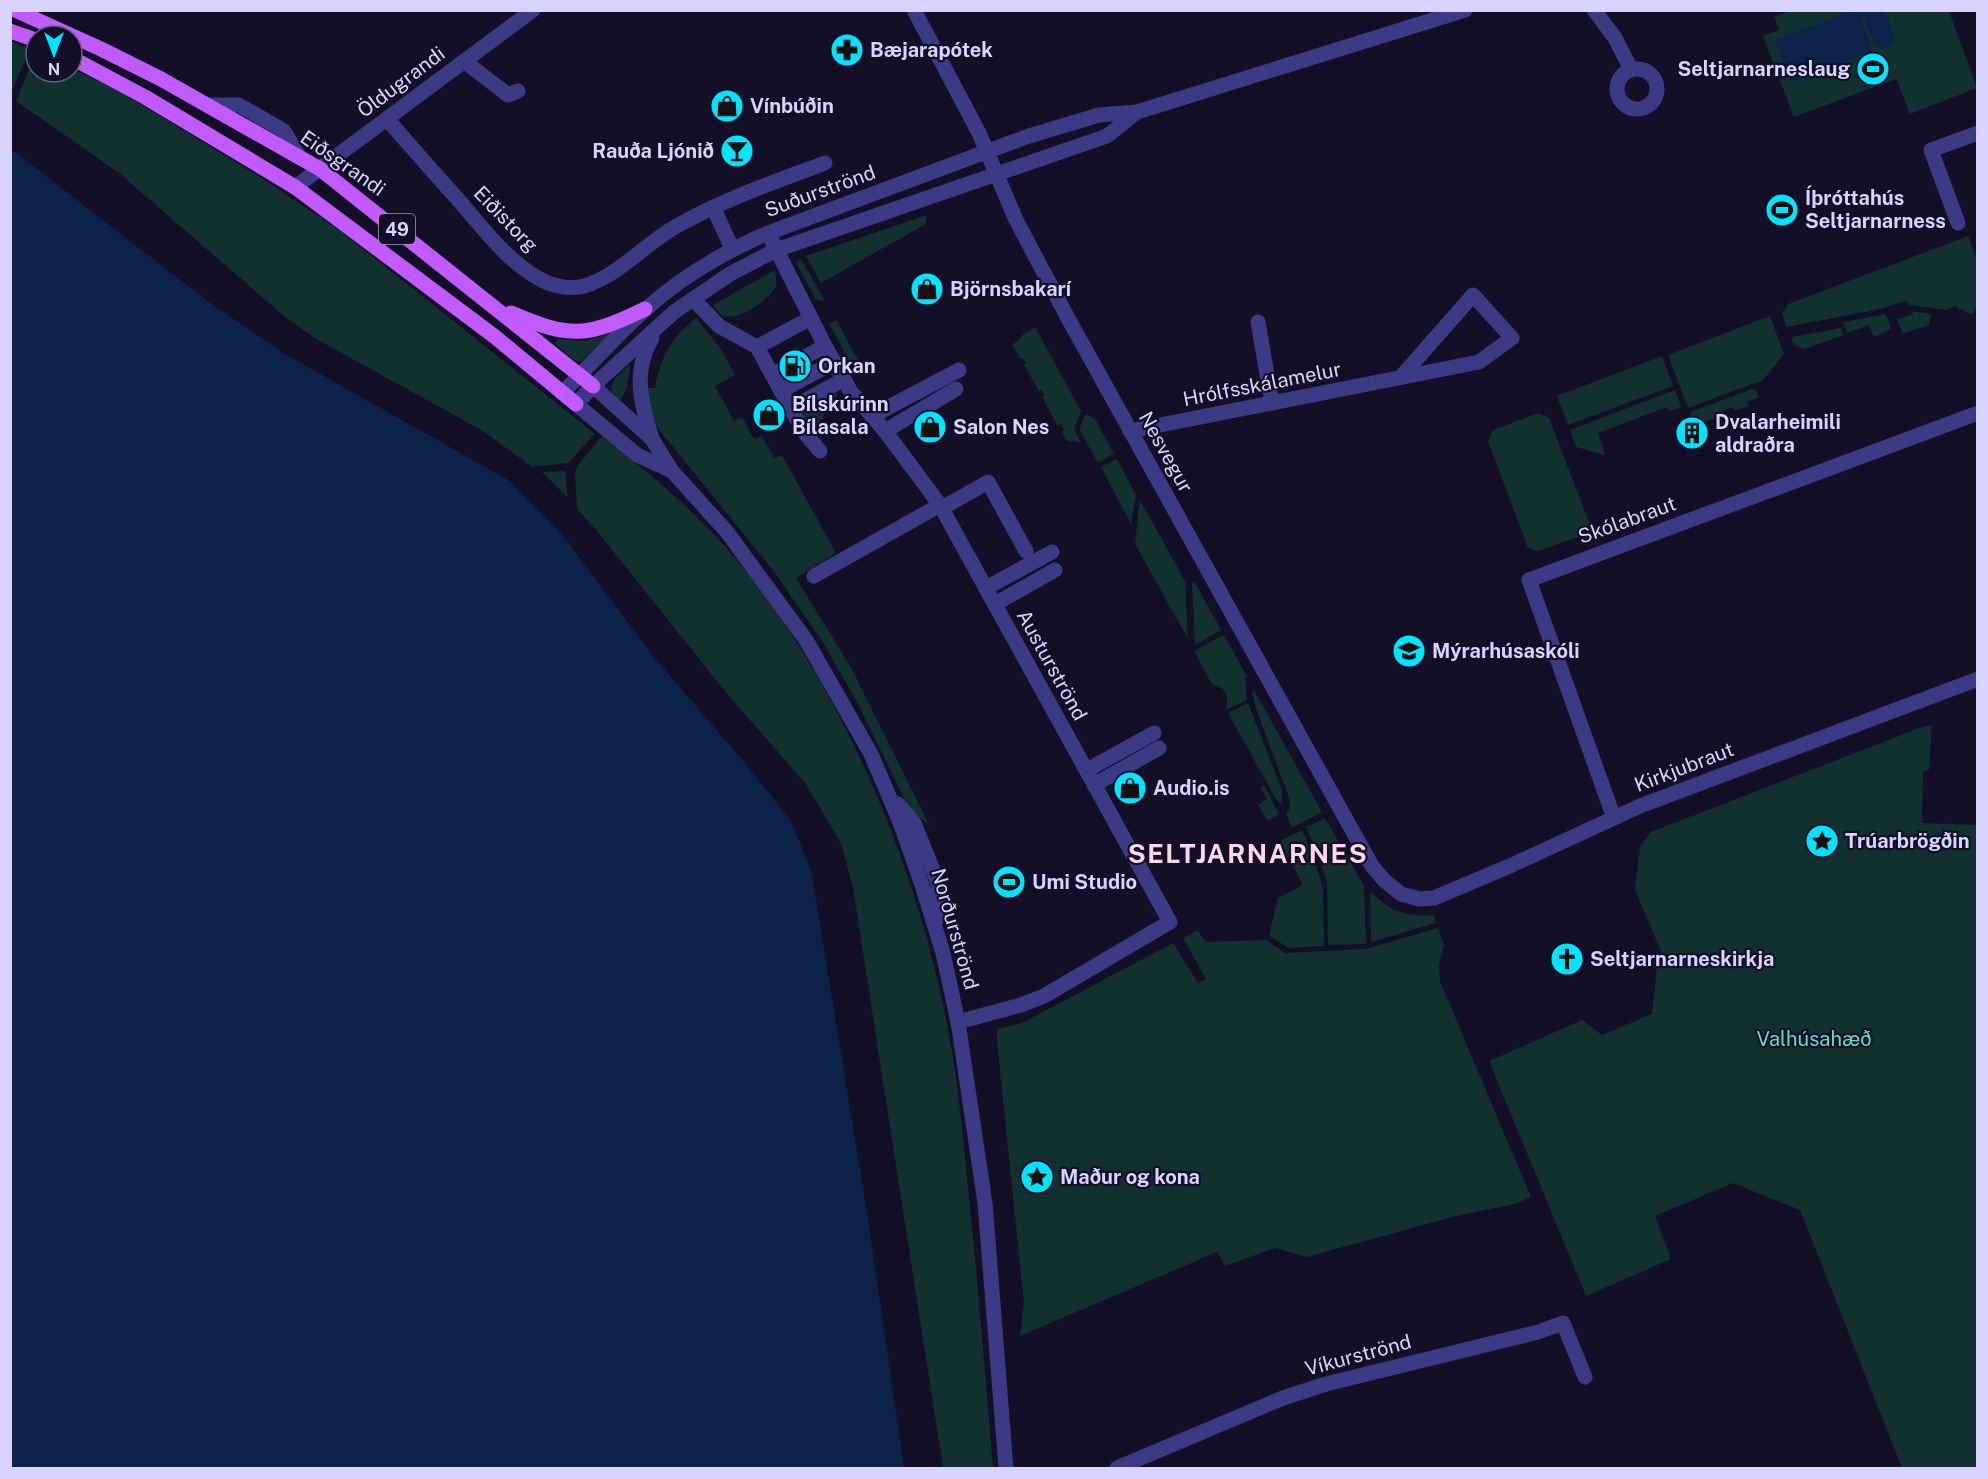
<svg xmlns="http://www.w3.org/2000/svg" width="1988" height="1479" font-family="'Public Sans',sans-serif">
  <style>
    .green { fill: #12302f }
    .water { fill: #0c2248 }
    .lines { fill: none; stroke-linecap: round; stroke-linejoin: round }
    .minor { stroke: #3d3a85; stroke-width: 15 }
    .major { stroke: #c25bff; stroke-width: 15 }
    .labels { text-anchor: middle; dominant-baseline: central; stroke-width: 4.5; stroke-linejoin: round; paint-order: stroke }
    .shield { fill: #130f26; stroke: #9e99be; stroke-width: 1.5 }
    .shield-label { font-size: 18px; font-weight: bold; fill: #d9d4ff }
    .poi-label { font-size: 20px; font-weight: bold; fill: #d9d4ff; stroke: #130f26; text-anchor: start }
    .street-label { font-size: 20px; fill: #d9d4ff; stroke: #130f26 }
    .park-label { font-size: 20px; fill: #5fe0c0; stroke: #130f26 }
    .district-label { font-size: 26px; font-weight: bold; letter-spacing: 1.5px; fill: #ffd6f0; stroke: #130f26 }
  </style>
  <rect width="100%" height="100%" fill="#130f26"/>
  <g class="green">
    <path d="M1790,11H1949L1977,88L1910,114L1896,79L1794,117L1763,36L1779,30L1774,17Z"/>
    <path d="M11,41L30,50L11,93Z"/>
    <path d="M35,55L36,72H72V69L113,88L147,108L260,177L342,232L595,434L568,463L532,467L483,431L318,340L285,317L119,173L16,101Z"/>
    <path d="M927,215L926,224L821,283L806,256Z"/>
    <path d="M1968,236L1977,259V305L1973,315L1955,306L1946,310L1909,305L1907,300L1885,308L1787,327L1782,314L1788,304Z"/>
    <path d="M801,259L825,301L816,300L796,262Z"/>
    <path d="M775,270C775,274 777,280 776,285C773,299 737,321 723,316C719,314 716,309 713,305Z"/>
    <path d="M1912,311L1931,314L1929,325L1903,334L1897,319L1913,314Z"/>
    <path d="M1886,314L1891,329L1874,337L1869,325L1847,333L1843,322Z"/>
    <path d="M1770,316L1784,354L1763,380L1688,408L1668,355Z"/>
    <path d="M696,318L719,346L735,375L715,386L734,421L742,417L754,439L762,436L774,458L782,455L836,553L796,578L853,671L929,825L911,810L907,804L855,698L822,641L773,570L656,426L646,388H655C662,354 669,341 696,318Z"/>
    <path d="M836,320L858,360L851,364L829,324Z"/>
    <path d="M1035,327L1081,411L1074,429L1081,443L1066,440L1062,432L1064,430L1061,424L1058,426L1042,397L1045,395L1041,390L1039,391L1024,365L1026,363L1023,358L1021,359L1012,345L1020,339L1021,336Z"/>
    <path d="M1841,328L1844,335L1805,349L1793,345L1791,337Z"/>
    <path d="M611,333L581,361L577,362L555,344L557,339L586,341Z"/>
    <path d="M1662,356L1673,386L1568,425L1557,396Z"/>
    <path d="M630,364C629,377 628,391 620,401L611,391C611,379 622,372 630,364Z"/>
    <path d="M1755,388L1759,397L1747,402L1749,406L1734,411L1733,407L1722,411L1724,415L1694,426L1690,412Z"/>
    <path d="M1675,390L1681,407L1669,412L1667,407L1598,433L1605,455L1576,447L1570,430Z"/>
    <path d="M834,391L838,394L818,424L814,427L807,424L801,410Z"/>
    <path d="M1539,413L1549,418L1590,525L1586,534L1538,551L1528,548L1488,441L1493,430Z"/>
    <path d="M1086,414L1095,419L1114,454L1098,463L1080,431V427Z"/>
    <path d="M602,436C651,474 697,513 737,560C836,679 910,849 942,1000C956,1062 962,1125 968,1188C978,1281 985,1375 993,1468H943L853,888L841,843L806,784L728,695L597,531L577,509L575,472L579,464Z"/>
    <path d="M1117,459L1136,495L1131,524L1101,467Z"/>
    <path d="M565,471L568,498L542,472Z"/>
    <path d="M1140,500L1185,581L1188,639L1135,544Z"/>
    <path d="M1194,581L1221,630L1195,645L1192,583Z"/>
    <path d="M1224,635L1247,677L1245,678L1247,700L1226,710C1229,692 1227,690 1211,683L1194,651Z"/>
    <path d="M1254,690L1322,812L1292,828L1286,814L1290,808L1289,798L1256,708L1252,693Z"/>
    <path d="M1248,703L1282,790V801L1280,803L1276,799L1228,713Z"/>
    <path d="M1932,725L1929,770L1923,772L1922,823L1977,825V1468H1902L1800,1210L1733,1183L1655,1216L1671,1259L1586,1296L1489,1061L1582,1020L1602,1035L1652,1014L1657,967L1666,963L1635,890L1640,846L1651,832L1922,727Z"/>
    <path d="M1264,785L1278,812V815L1267,821L1258,805L1267,799L1260,788Z"/>
    <path d="M1325,818L1364,886L1366,944L1328,945L1327,881L1320,860L1306,827Z"/>
    <path d="M1302,830L1311,850L1323,887L1324,946L1288,948L1269,935L1278,898L1303,885L1280,841Z"/>
    <path d="M1370,891C1387,910 1408,918 1434,915L1436,923L1371,942Z"/>
    <path d="M1438,928L1444,945L1439,965L1440,981L1531,1197L1515,1204L1456,1216L1307,1257L1275,1248L1225,1266L1217,1252L1020,1336L1024,1304L997,1041V1029L1022,1023L1173,943L1198,983L1206,979L1183,938L1198,930L1203,939L1208,942L1266,940L1285,953L1366,949Z"/>
  </g>
  <g class="water">
    <path d="M1852,11H1878L1887,15L1894,38L1892,45L1881,49L1874,45L1866,24L1867,20L1865,18L1861,20L1873,51L1791,82L1775,40Z"/>
    <path d="M10,148L209,302L285,354L510,481L557,528L659,663L751,770L791,821L811,870L867,1212L904,1468H11Z"/>
  </g>
  <g class="lines">
    <g class="minor">
      <path d="M914,10L979,133L1016,220L1069,320L1372,866L1385,881L1401,894L1419,899L1434,898L1512,865L1640,806L1978,679"/>
      <path d="M1594,10L1615,38L1631,69"/>
      <path d="M464,61L508,95L518,91"/>
      <circle cx="1637" cy="89" r="20"/>
      <path d="M209,105H239L284,131L299,156"/>
      <path d="M387,119C411,147 437,176 462,204C486,232 513,268 548,283C559,287 573,289 584,286C618,276 645,244 675,227C722,200 774,182 825,163"/>
      <path d="M295,187L533,10"/>
      <path d="M713,207L732,248"/>
      <path d="M1958,223L1931,150L1978,133"/>
      <path d="M768,233L825,346L851,392L885,431L940,505L1170,922L1044,996L1021,1005L958,1022"/>
      <path d="M693,299L719,326L757,347L803,431L820,451"/>
      <path d="M1258,322L1272,403"/>
      <path d="M757,347L811,318"/>
      <path d="M772,375L825,346"/>
      <path d="M593,386L652,439L672,471L727,532L806,640L871,754L900,822L922,885L943,953L958,1022L985,1203L1006,1468"/>
      <path d="M781,391L834,362"/>
      <path d="M562,393C591,365 617,334 647,308C683,276 724,252 768,233L1029,136L1099,115L1137,112L1465,10"/>
      <path d="M790,409L844,379"/>
      <path d="M872,416L959,370"/>
      <path d="M885,431L956,389"/>
      <path d="M1130,431L1479,362L1512,338L1473,295L1401,377"/>
      <path d="M652,439C641,402 632,373 652,338"/>
      <path d="M672,471L637,455L576,404L593,386L674,312L730,274L776,250L1107,136L1137,112"/>
      <path d="M942,508L988,482L1026,551"/>
      <path d="M814,576L940,505"/>
      <path d="M986,588L1052,552"/>
      <path d="M995,604L1055,570"/>
      <path d="M1087,770L1154,733"/>
      <path d="M1094,785L1159,748"/>
      <path d="M898,804L914,823L939,885L936,920"/>
      <path d="M1614,818L1529,580L1978,413"/>
      <path d="M1117,1468L1283,1398L1326,1384L1538,1332L1563,1323L1585,1377"/>
    </g>
    <g class="major">
      <path d="M15,10L101,49L161,79L320,169L593,386"/>
      <path d="M10,31L36,40"/>
      <path d="M72,58L145,97L295,187L494,336L576,404"/>
      <path d="M511,313C571,339 587,337 645,309"/>
    </g>
  </g>
  <defs>
    <symbol id="pharmacy-disc" viewBox="-11 -11 22 22"><circle r="9.5" fill="#00e5ff" stroke="#130f26"/><path d="M-2-6h4v4h4v4h-4v4h-4v-4h-4v-4h4Z" fill="#111"/></symbol>
    <symbol id="stadium-disc" viewBox="-11 -11 22 22"><circle r="9.5" fill="#00e5ff" stroke="#130f26"/><path d="M0-5a6.5 5 0 1 0 0 10a6.5 5 0 1 0 0-10ZM-3.5-1.8h7v3.6h-7Z" fill="#111"/></symbol>
    <symbol id="shop-disc" viewBox="-11 -11 22 22"><circle r="9.5" fill="#00e5ff" stroke="#130f26"/><path d="M-5-2.5h2.3a2.7 3.5 0 0 1 5.4 0H5L5.5 6h-11ZM-1.5-2.5h3a1.5 2.3 0 0 0-3 0Z" fill="#111"/></symbol>
    <symbol id="bar-disc" viewBox="-11 -11 22 22"><circle r="9.5" fill="#00e5ff" stroke="#130f26"/><path d="M-6-5H6L.8 .8V4.5H3.5V6h-7V4.5H-.8V.8Z" fill="#111"/></symbol>
    <symbol id="fuel-disc" viewBox="-11 -11 22 22"><circle r="9.5" fill="#00e5ff" stroke="#130f26"/><path d="M-5.5-6h7V0h2V4h1.3V-2.5L3-4.5l.8-.8L6-3V5H2.5V1h-1V6h-7ZM-4.2-4.7v3.2H.2V-4.7Z" fill="#111"/></symbol>
    <symbol id="building-disc" viewBox="-11 -11 22 22"><circle r="9.5" fill="#00e5ff" stroke="#130f26"/><path d="M-4-6H4V6H1V3H-1V6H-4ZM-2.5-4.3h1.7v1.8h-1.7ZM.8-4.3h1.7v1.8H.8ZM-2.5-1h1.7V.8h-1.7ZM.8-1h1.7V.8H.8Z" fill="#111"/></symbol>
    <symbol id="school-disc" viewBox="-11 -11 22 22"><circle r="9.5" fill="#00e5ff" stroke="#130f26"/><path d="M0-5L7-2L0 1L-7-2ZM-4 1L0 2.5L4 1V4Q0 6-4 4Z" fill="#111"/></symbol>
    <symbol id="sight-disc" viewBox="-11 -11 22 22"><circle r="9.5" fill="#00e5ff" stroke="#130f26"/><path d="M0-6L1.8-2.2L6-1.7L2.9 1.2L3.7 5.4L0 3.3L-3.7 5.4L-2.9 1.2L-6-1.7L-1.8-2.2Z" fill="#111"/></symbol>
    <symbol id="church-disc" viewBox="-11 -11 22 22"><circle r="9.5" fill="#00e5ff" stroke="#130f26"/><path d="M-1.2-6h2.4v3.5h3.3v2.4h-3.3V6h-2.4V-.1h-3.3v-2.4h3.3Z" fill="#111"/></symbol>
  </defs>
  <g fill-rule="evenodd">
    <use href="#pharmacy-disc" x="828" y="31" width="38" height="38"/>
    <use href="#stadium-disc" x="1854" y="50" width="38" height="38"/>
    <use href="#shop-disc" x="708" y="87" width="38" height="38"/>
    <use href="#bar-disc" x="718" y="132" width="38" height="38"/>
    <use href="#stadium-disc" x="1763" y="191" width="38" height="38"/>
    <use href="#shop-disc" x="908" y="270" width="38" height="38"/>
    <use href="#fuel-disc" x="776" y="347" width="38" height="38"/>
    <use href="#shop-disc" x="750" y="396" width="38" height="38"/>
    <use href="#shop-disc" x="911" y="408" width="38" height="38"/>
    <use href="#building-disc" x="1673" y="414" width="38" height="38"/>
    <use href="#school-disc" x="1390" y="632" width="38" height="38"/>
    <use href="#shop-disc" x="1111" y="769" width="38" height="38"/>
    <use href="#sight-disc" x="1803" y="822" width="38" height="38"/>
    <use href="#stadium-disc" x="990" y="863" width="38" height="38"/>
    <use href="#church-disc" x="1548" y="940" width="38" height="38"/>
    <use href="#sight-disc" x="1018" y="1158" width="38" height="38"/>
  </g>
  <g class="labels">
    <rect class="shield" x="379" y="214" width="36" height="30" rx="4.5"/>
    <g class="shield-label">
      <text x="397" y="229">49</text>
    </g>
    <g class="poi-label">
      <text x="870" y="50">Bæjarapótek</text>
      <text x="1850" y="69" text-anchor="end">Seltjarnarneslaug</text>
      <text x="750" y="106">Vínbúðin</text>
      <text x="714" y="151" text-anchor="end">Rauða Ljónið</text>
      <text x="1805" y="198">Íþróttahús<tspan x="1805" dy="23">Seltjarnarness</tspan></text>
      <text x="950" y="289">Björnsbakarí</text>
      <text x="818" y="366">Orkan</text>
      <text x="792" y="404">Bílskúrinn<tspan x="792" dy="23">Bílasala</tspan></text>
      <text x="1715" y="422">Dvalarheimili<tspan x="1715" dy="23">aldraðra</tspan></text>
      <text x="953" y="427">Salon Nes</text>
      <text x="1432" y="651">Mýrarhúsaskóli</text>
      <text x="1153" y="788">Audio.is</text>
      <text x="1845" y="841">Trúarbrögðin</text>
      <text x="1032" y="882">Umi Studio</text>
      <text x="1590" y="959">Seltjarnarneskirkja</text>
      <text x="1060" y="1177">Maður og kona</text>
    </g>
    <g class="street-label">
      <text transform="translate(401 82) rotate(-37)">Öldugrandi</text>
      <text transform="translate(343 163) rotate(35)">Eiðsgrandi</text>
      <text transform="translate(820 191) rotate(-20)">Suðurströnd</text>
      <text transform="translate(506 219) rotate(46)">Eiðistorg</text>
      <text transform="translate(1262 384) rotate(-11)">Hrólfsskálamelur</text>
      <text transform="translate(1166 452) rotate(61)">Nesvegur</text>
      <text transform="translate(1627 520) rotate(-20)">Skólabraut</text>
      <text transform="translate(1052 665) rotate(61)">Austurströnd</text>
      <text transform="translate(1684 767) rotate(-21)">Kirkjubraut</text>
      <text transform="translate(955 929) rotate(74)">Norðurströnd</text>
      <text transform="translate(1358 1355) rotate(-15)">Víkurströnd</text>
    </g>
    <g class="park-label">
      <text x="1814" y="1039">Valhúsahæð</text>
    </g>
    <g class="district-label">
      <text x="1248" y="853">SELTJARNARNES</text>
    </g>
  </g>
  <rect width="1988" height="1479" fill="none" stroke="#d9d4ff" stroke-width="24"/>
  <g transform="translate(54 54) rotate(180)"><circle r="28" fill="#130f26" stroke="#625e7d" stroke-width="1.5"/>
  <path d="M0-4.5L10 22L0 15L-10 22Z" fill="#00e5ff"/>
  <text y="-9" font-size="16" font-weight="bold" text-anchor="middle" fill="#d9d4ff">N</text>
  </g>
</svg>
